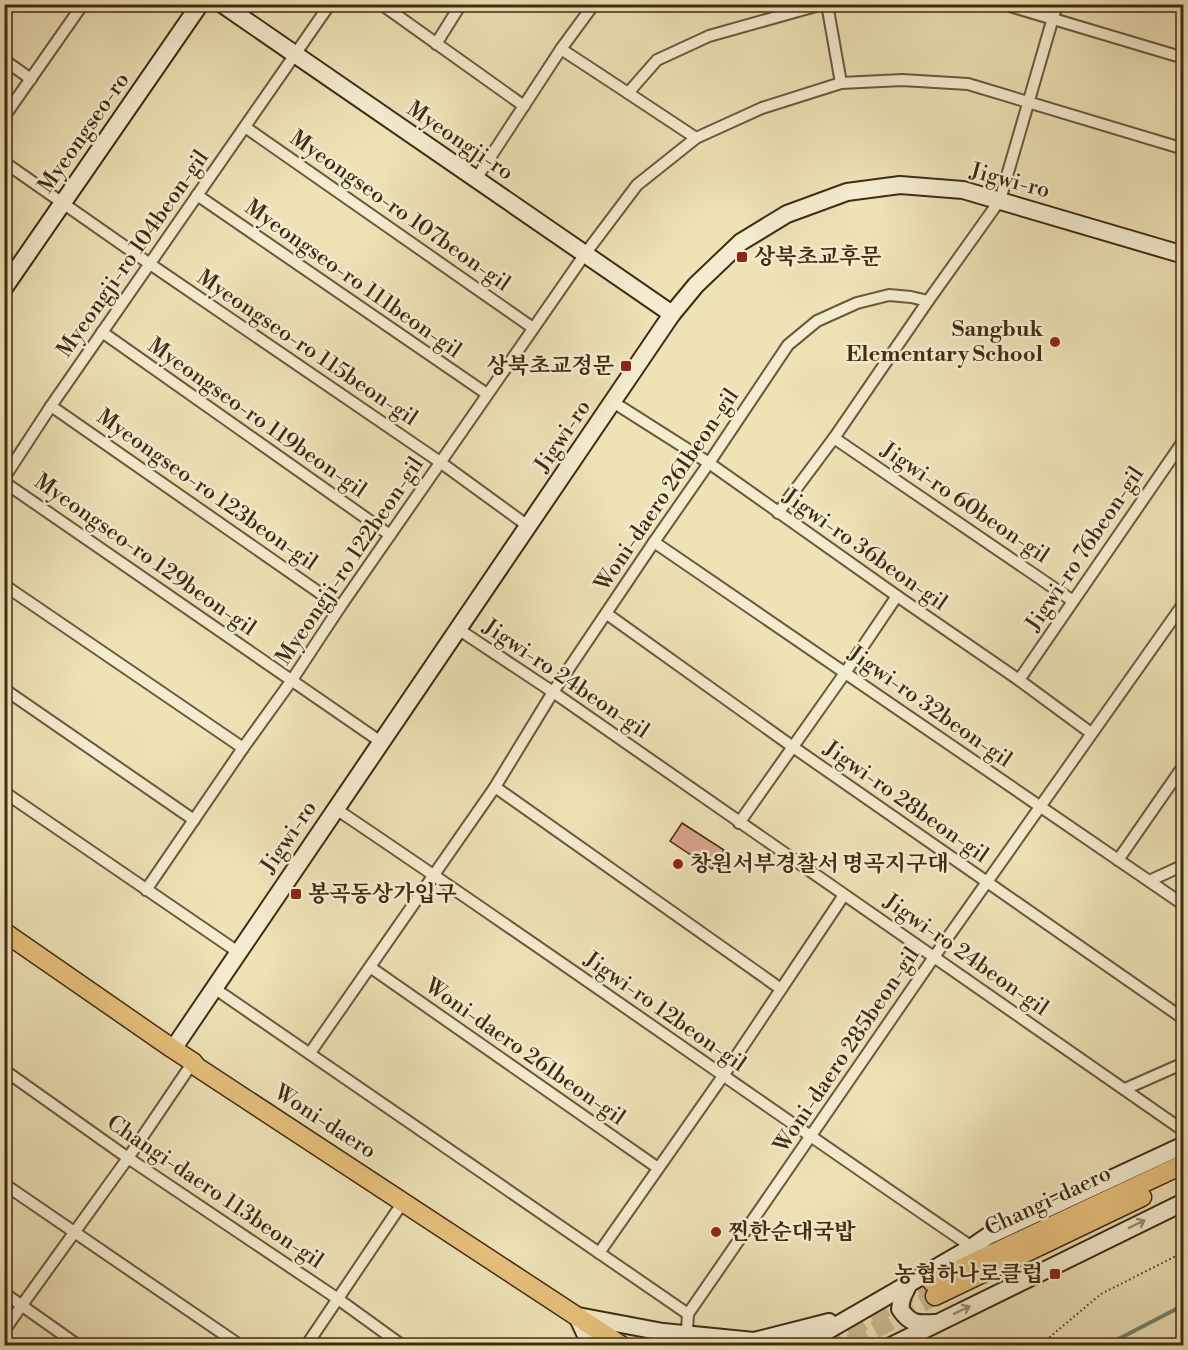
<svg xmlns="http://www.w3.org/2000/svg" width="1188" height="1350" font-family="'Libre Bodoni','Noto Serif KR',serif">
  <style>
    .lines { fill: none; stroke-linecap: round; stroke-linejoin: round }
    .stream { stroke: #758371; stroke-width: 4 }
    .building { fill: #daa58d; stroke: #402b12; stroke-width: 1.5 }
    .primary-tunnel { stroke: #cbbd96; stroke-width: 18; stroke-dasharray: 18 9; stroke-linecap: butt }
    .street-casing { stroke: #6c593b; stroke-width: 14 }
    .secondary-casing { stroke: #402b12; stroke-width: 20 }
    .primary-casing { stroke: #402b12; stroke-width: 21 }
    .path { stroke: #402b12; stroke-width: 2; stroke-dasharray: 1.5 3; stroke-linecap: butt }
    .street { stroke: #f4ecd0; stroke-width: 10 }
    .secondary { stroke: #f4ecd0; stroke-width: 16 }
    .primary { stroke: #e7c17c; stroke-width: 18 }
    .oneway { stroke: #9a8c71 }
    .poi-dot { fill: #8f2418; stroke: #f4ecd0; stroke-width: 2 }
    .labels { text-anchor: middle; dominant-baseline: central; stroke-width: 5; stroke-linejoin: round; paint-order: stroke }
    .street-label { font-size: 22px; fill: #402b12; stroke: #f4ecd0 }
    .poi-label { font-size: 22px; font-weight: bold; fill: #402b12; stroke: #f4ecd0; text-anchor: start }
  </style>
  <rect width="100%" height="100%" fill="#eee2b7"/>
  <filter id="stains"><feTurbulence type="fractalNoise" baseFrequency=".00333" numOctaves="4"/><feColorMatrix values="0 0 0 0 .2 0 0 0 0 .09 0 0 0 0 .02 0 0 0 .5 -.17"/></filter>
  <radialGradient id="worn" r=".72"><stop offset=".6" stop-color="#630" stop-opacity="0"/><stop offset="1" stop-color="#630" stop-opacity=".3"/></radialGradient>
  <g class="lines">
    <path class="stream" d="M1105,1346L1184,1305"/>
  </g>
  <path class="building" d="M682,823L724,850L712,869L670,841Z"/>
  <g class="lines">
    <g class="primary-tunnel">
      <path d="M851,1343L935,1296"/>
      <path d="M825,1346L902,1298L932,1282"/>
    </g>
    <defs>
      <g id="street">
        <path d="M381,4L524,106"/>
        <path d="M827,4L841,83"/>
        <path d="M1003,4L1184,58"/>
        <path d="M436,44L461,4"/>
        <path d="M561,49L628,93"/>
        <path d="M4,60L31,79"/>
        <path d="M4,117L83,4"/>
        <path d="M245,127L533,328"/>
        <path d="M696,138L628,93L657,60L709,36L823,4"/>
        <path d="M4,162L150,264L440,462L528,526"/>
        <path d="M476,179L561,49L594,4"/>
        <path d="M197,195L487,394"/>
        <path d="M102,332L390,535"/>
        <path d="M613,402L709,463L897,596L1019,680L1091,733"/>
        <path d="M51,406L340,607"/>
        <path d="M834,438L1073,601"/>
        <path d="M4,478L51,406L330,4"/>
        <path d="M4,482L381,742"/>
        <path d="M778,513L834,438L928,301L1000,200L1057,4"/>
        <path d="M654,542L1184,905"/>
        <path d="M4,585L243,748"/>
        <path d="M607,614L793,747L1184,1019"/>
        <path d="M458,629L553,692L1184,1131"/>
        <path d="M1019,680L1184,440"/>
        <path d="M4,689L194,820"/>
        <path d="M495,787L781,989"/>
        <path d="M4,792L238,952"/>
        <path d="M336,809C549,952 759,1102 972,1247"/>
        <path d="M739,823L845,673L897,596"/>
        <path d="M1118,860L1184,765"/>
        <path d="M1149,881L1184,865"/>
        <path d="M146,890L243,748L292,680L340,607L585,254L637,185L696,138L762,108L841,83L902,80L968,84L1184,149"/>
        <path d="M370,967L658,1168"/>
        <path d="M214,988L688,1314"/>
        <path d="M310,1053L495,787L553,692L654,542L709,463L788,345L817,321L857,303L889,295L911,297L928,301"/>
        <path d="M4,1070L128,1158L338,1299L403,1346"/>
        <path d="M1125,1089L1184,1063"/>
        <path d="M4,1184L241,1346"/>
        <path d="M599,1253L723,1076L844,895"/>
        <path d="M4,1293L79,1346"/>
        <path d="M4,1331L22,1305L128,1158L193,1062"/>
        <path d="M306,1346L403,1202"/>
        <path d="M686,1346L688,1314L934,957L1184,603"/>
      </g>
      <g id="secondary">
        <path d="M222,4L672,314"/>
        <path d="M4,288L200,4"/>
        <path d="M173,1049L672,314L696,285L741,242L787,214L847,192L900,185L963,190L1184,255"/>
        <path d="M910,1281L902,1298L900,1309C910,1324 917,1324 935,1323"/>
        <path d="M577,1316L591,1346"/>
        <path d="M578,1316L663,1332L754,1341L829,1322"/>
        <path d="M801,1346L972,1247L988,1236L1184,1145"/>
        <path d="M891,1346L1184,1202"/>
      </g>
      <g id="primary">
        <path d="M4,932L173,1049L193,1062L197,1067L622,1346"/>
        <path d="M932,1282L1184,1164"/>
        <path d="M935,1296L1142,1197"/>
      </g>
    </defs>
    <use href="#street" class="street-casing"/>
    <use href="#secondary" class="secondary-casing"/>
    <use href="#primary" class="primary-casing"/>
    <path class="path" d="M1039,1346L1101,1294L1184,1252"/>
    <use href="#street" class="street"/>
    <use href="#secondary" class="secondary"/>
    <use href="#primary" class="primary"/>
  </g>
  <defs><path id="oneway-shaft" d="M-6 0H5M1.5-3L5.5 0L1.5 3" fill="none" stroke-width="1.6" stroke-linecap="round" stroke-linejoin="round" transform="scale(1.5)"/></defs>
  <g class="oneway">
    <use href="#oneway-shaft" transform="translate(1137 1224) rotate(-26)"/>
    <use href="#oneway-shaft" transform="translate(962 1310) rotate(-26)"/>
  </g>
  <g class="poi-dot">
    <rect x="736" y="251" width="12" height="12" rx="3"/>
    <circle cx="1055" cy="342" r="6"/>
    <rect x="620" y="360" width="12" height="12" rx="3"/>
    <circle cx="678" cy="864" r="6"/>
    <rect x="290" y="888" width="12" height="12" rx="3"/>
    <circle cx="716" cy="1232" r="6"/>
    <rect x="1049" y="1268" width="12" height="12" rx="3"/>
  </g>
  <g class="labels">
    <g class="street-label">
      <text transform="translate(84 133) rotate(-55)">Myeongseo-ro</text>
      <text transform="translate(460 141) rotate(34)">Myeongji-ro</text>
      <text transform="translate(1010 181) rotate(15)">Jigwi-ro</text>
      <text transform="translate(400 211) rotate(35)">Myeongseo-ro 107beon-gil</text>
      <text transform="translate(133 254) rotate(-55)">Myeongji-ro 104beon-gil</text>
      <text transform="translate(353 279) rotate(35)">Myeongseo-ro 111beon-gil</text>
      <text transform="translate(307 348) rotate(34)">Myeongseo-ro 115beon-gil</text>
      <text transform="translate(257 418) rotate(35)">Myeongseo-ro 119beon-gil</text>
      <text transform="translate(563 436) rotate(-56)">Jigwi-ro</text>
      <text transform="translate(207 490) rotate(35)">Myeongseo-ro 123beon-gil</text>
      <text transform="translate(667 490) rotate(-56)">Woni-daero 261beon-gil</text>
      <text transform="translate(965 503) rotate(34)">Jigwi-ro 60beon-gil</text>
      <text transform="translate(1085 549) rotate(-56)">Jigwi-ro 76beon-gil</text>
      <text transform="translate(865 550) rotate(35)">Jigwi-ro 36beon-gil</text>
      <text transform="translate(145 555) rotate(35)">Myeongseo-ro 129beon-gil</text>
      <text transform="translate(350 561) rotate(-56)">Myeongji-ro 122beon-gil</text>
      <text transform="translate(566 679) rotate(34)">Jigwi-ro 24beon-gil</text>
      <text transform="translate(930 707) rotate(35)">Jigwi-ro 32beon-gil</text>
      <text transform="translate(906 802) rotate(35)">Jigwi-ro 28beon-gil</text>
      <text transform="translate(289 837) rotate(-56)">Jigwi-ro</text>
      <text transform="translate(966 955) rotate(35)">Jigwi-ro 24beon-gil</text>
      <text transform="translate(665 1012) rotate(35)">Jigwi-ro 12beon-gil</text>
      <text transform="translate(847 1050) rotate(-56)">Woni-daero 285beon-gil</text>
      <text transform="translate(525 1052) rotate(35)">Woni-daero 261beon-gil</text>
      <text transform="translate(325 1122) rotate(33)">Woni-daero</text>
      <text transform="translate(215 1192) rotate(34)">Changi-daero 113beon-gil</text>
      <text transform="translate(1048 1201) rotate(-25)">Changi-daero</text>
    </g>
    <g class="poi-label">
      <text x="754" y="257">상북초교후문</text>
      <text x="1043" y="329" text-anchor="end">Sangbuk<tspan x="1043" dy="25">Elementary School</tspan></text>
      <text x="614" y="366" text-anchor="end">상북초교정문</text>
      <text x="690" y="864">창원서부경찰서 명곡지구대</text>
      <text x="308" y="894">봉곡동상가입구</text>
      <text x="728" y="1232">찐한순대국밥</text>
      <text x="1043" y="1274" text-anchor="end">농협하나로클럽</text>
    </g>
  </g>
  <rect width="1188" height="1350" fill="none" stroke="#eee2b7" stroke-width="24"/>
  <rect x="6" y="6" width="1176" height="1338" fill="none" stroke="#402b12" stroke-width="3"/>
  <rect x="12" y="12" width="1164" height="1326" fill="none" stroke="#402b12" stroke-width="1.5"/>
  <rect width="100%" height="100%" filter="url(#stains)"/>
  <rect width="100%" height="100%" fill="url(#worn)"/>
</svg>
